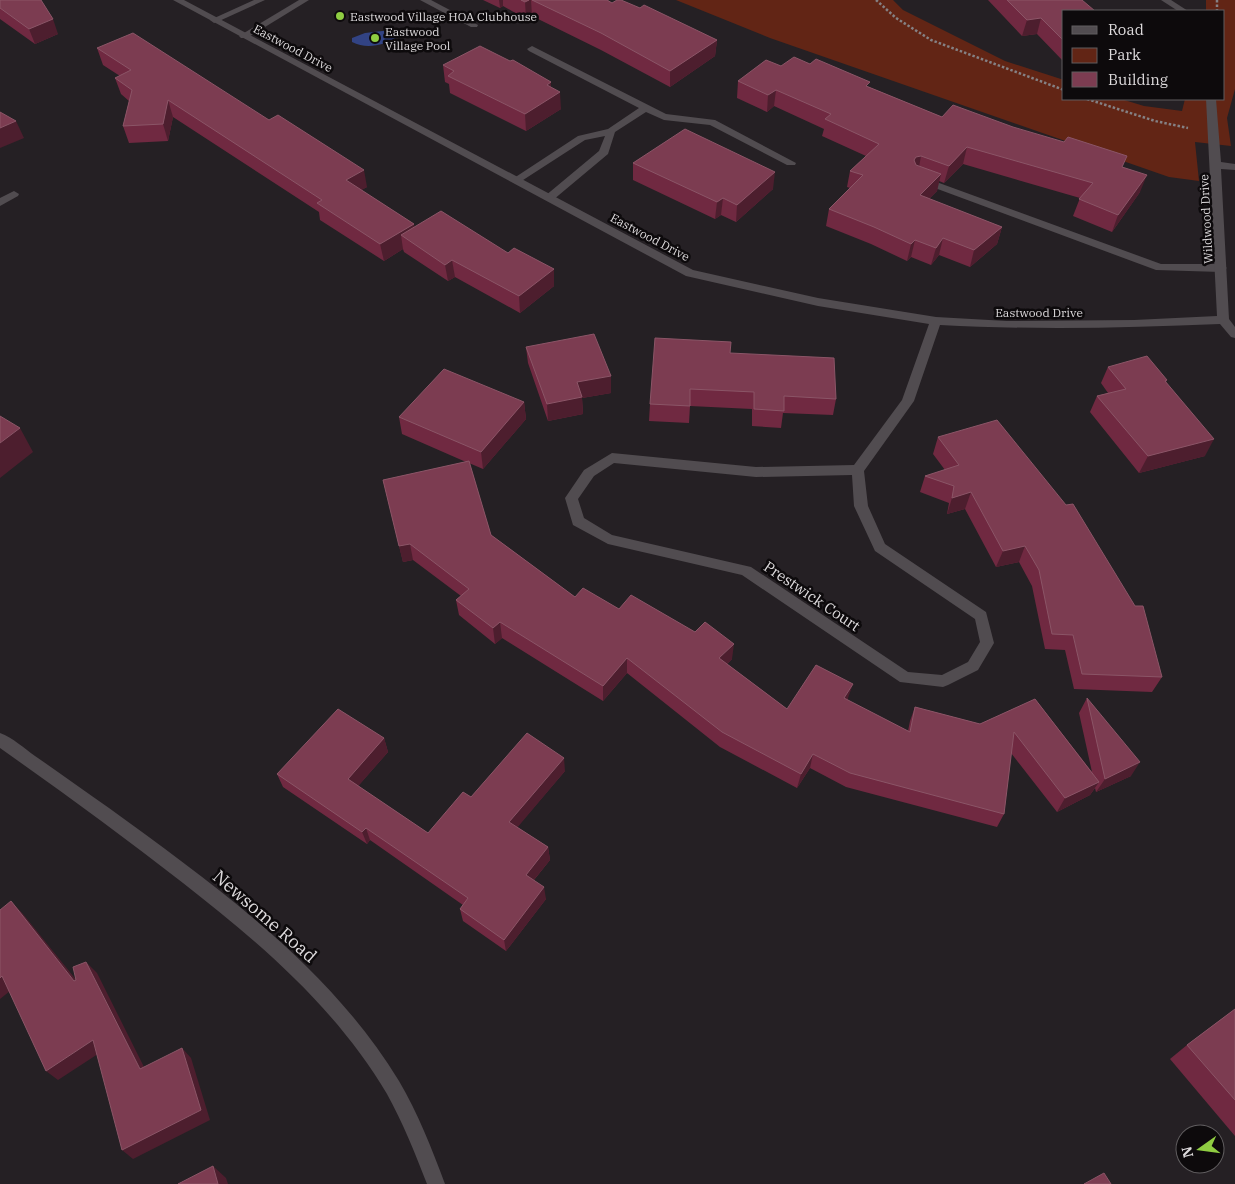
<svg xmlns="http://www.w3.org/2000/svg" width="1235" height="1184" font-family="'IBM Plex Serif',serif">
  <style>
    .green { fill: #622515 }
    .water { fill: #324384 }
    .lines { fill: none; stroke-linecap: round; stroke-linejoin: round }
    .path { stroke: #858184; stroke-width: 2.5; stroke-dasharray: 2.5 2; stroke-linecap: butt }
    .service { fill: #514c50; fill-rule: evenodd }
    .minor { fill: #514c50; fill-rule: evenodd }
    .tertiary { fill: #514c50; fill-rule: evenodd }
    .wall { fill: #702941 }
    .shaded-wall { fill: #4d1e2e }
    .building { fill: #7c3c51; stroke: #8b5567 }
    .poi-dot { fill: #8fcd42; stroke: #0d0a0c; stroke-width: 2 }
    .labels { text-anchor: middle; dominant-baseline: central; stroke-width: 5; stroke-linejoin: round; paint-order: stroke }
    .far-poi-label { font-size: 12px; fill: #dddadc; stroke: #0d0a0c; text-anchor: start }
    .far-street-label { font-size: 12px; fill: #dddadc; stroke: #0d0a0c }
    .street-label { font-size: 15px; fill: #dddadc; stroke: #0d0a0c }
    .near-street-label { font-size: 18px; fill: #dddadc; stroke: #0d0a0c }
  </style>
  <rect width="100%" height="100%" fill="#252024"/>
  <path class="green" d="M676,0H893L903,10L1005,61L1064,80V99H1121L1144,106L1182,111L1185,99H1224V11H1206V0H1235V89L1227,118L1231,146L1195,142L1199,181L1169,177L770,38Z"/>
  <path class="water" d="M391,30L398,32V37C384,45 367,50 352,42V38L365,33Z"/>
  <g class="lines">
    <g class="path">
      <path d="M876,0L896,18L931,40L1064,90"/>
      <path d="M1217,0V11"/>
      <path d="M1087,99L1155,121L1188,128"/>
    </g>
    <g class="service">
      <path d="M254,0H265L217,22L214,23L210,20Z"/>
      <path d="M299,0H309L247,38H241L239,36Z"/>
      <path d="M420,0H431L478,25L477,27H471Z"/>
      <path d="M532,46L666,114L715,120L796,163L795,165H787L710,125L664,120L646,112L615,132L608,154L553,200H545L544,198L545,196L599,151L605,136L585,140L520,182L516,183L511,180L578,136L608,129L639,108L529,51L527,49Z"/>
      <path d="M920,176L1161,264H1221L1227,268L1221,272L1156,270L916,181L915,179Z"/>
    </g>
    <g class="minor">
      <path d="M173,0H184L693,270L818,298L936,317L1007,321L1134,320L1217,316L1206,99H1216L1221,162L1235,164V170L1221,169L1229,319L1235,327V338L1231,337L1220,324C1127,328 1034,330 940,325L914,401L864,471L868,506L885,544L986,612L994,643L978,670L948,685L943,687L900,682L742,575L608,544L573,525L565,498L584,470L612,453L756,467L854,465L902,400L929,324L818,306L686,276ZM614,463L756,477L852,475L854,506L875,551L975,619L980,642L968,662L942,675L908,672L751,567L612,535L584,518L578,499L594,476Z"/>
      <path d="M1161,0H1171L1188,11H1178Z"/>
      <path d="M14,191L19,194L18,196L0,206V198Z"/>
    </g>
    <path class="tertiary" d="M0,733C13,738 24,748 35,756C60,773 84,791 109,808C216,886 329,966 399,1081C418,1113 432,1149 445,1184H427C415,1153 403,1123 387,1094C336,1008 261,944 183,883C123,836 62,792 0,748Z"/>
  </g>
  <g class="wall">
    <path d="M0,0L58,34L35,44L0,19Z"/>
    <path d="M483,0H607L612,3L640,8L717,40L715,56L670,87L601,50L532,16L526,19L503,6L500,8Z"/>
    <path d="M988,0H1082L1064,11V62L1037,34L1022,36Z"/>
    <path d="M97,48L367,187L361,190L414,224V227L554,286L520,313L455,277L448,281L404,252L403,249L384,261L320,220L319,212L173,117L168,141L129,143L123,126L129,101L121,94L115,78L120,76L103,65Z"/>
    <path d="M810,64L869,87L942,117L1122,167L1140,192L1112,232L1073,216L1080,198L963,164L944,183L939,181L937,191L929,199L1002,227L997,244L970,267L939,255L931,265L911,257L907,261L871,244L826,226L829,209L850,188L847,187L850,171L866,156L822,136L824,129L774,106L767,112L737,98L738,81L781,66Z"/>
    <path d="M443,65L551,82V87L561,109L526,131L450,93L449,84L445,82Z"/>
    <path d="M633,163L773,189L736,222L721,215L715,219L633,180Z"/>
    <path d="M526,347L611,393L582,398L583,414L548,421L528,363Z"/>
    <path d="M730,353L836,399L833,415L783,413L781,428L752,426V409L690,406L689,423L649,421L650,404Z"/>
    <path d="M1108,367L1167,380L1166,382L1205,456L1139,473L1090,412L1097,396L1108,393L1101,383Z"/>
    <path d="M524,402L526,419L483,469L469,463L491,535L575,597L619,609L732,659L727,664L787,709L848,698L847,700L908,731L910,721L915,707L980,724L1035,699L1092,772L1079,713L1087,698L1131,776L1096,792L1095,788L1090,795L1057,812L1011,753L1004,814L997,827L846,787L810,768L797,788L720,747L627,673L603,701L502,638L495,644L459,615L456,600L461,596L413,560L403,562L383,480L466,462L402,434L399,417Z"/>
    <path d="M938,437L1162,677L1152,692L1074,689L1065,650L1045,649L1032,586L1019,562L996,567L965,509L947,514L949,503L920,492L925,476L945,470L933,454Z"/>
    <path d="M384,738L388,752L358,786L428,833L471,797L565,771L517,827L548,847L550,860L534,880L546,899L506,951L463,921L460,909L463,905L370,840L367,844L283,787L277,774Z"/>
    <path d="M1235,1009V1136L1170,1059L1187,1045Z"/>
  </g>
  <g class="shaded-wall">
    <path d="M499,0H503V6L500,8Z"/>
    <path d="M529,0H531L532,16L526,19L525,2Z"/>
    <path d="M1041,18L1037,34L1022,36L1027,20Z"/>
    <path d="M53,19L58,34L35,44L29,29Z"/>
    <path d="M717,40L715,56L670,87V71Z"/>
    <path d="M551,82V98L560,92L561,109L526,131L525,114L547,85Z"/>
    <path d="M776,90L774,106L767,112L768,95Z"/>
    <path d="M168,100L173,117L168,141L163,124Z"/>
    <path d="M16,121L24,138L0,148V128Z"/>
    <path d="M967,147L963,164L944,183L949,166Z"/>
    <path d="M921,156L918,173L914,160L916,157Z"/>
    <path d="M364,170L367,187L349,197L346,180Z"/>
    <path d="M775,172L773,189L736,222L737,205Z"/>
    <path d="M941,174L937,191L916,212L920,195Z"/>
    <path d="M1147,175L1140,192L1112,232L1118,215Z"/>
    <path d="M723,198L721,215L715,219L717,202Z"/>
    <path d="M414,224L417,241L401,235L403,249L384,261L380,244Z"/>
    <path d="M1002,227L997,244L970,267L974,250Z"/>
    <path d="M943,238L939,255L931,265L936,248Z"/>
    <path d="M915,240L911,257L907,261L911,244Z"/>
    <path d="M452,260L455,277L448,281L445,265Z"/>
    <path d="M554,269V286L520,313L519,296Z"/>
    <path d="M611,376V393L582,398L583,414L548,421L547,404L577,382Z"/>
    <path d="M524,402L526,419L483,469L481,452Z"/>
    <path d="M20,428L33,452L0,478V443Z"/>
    <path d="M1214,439L1205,456L1139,473L1148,456Z"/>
    <path d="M971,492L965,509L947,514L952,498Z"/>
    <path d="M410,544L413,560L403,562L399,546Z"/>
    <path d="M1025,546L1019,562L996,567L1003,551Z"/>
    <path d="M500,622L502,638L495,644L493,628Z"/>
    <path d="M734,644L732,659L717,673L719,658Z"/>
    <path d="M627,658V673L603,701V686Z"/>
    <path d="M853,684L848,698L840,713L844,698Z"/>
    <path d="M384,738L388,752L353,792L348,779Z"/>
    <path d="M813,754L810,768L797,788L801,774Z"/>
    <path d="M564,758L565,771L511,835L509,822Z"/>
    <path d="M1140,762L1131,776L1096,792L1105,779Z"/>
    <path d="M1099,782L1090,795L1057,812L1065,798Z"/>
    <path d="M366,828L370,840L367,844L362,832Z"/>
    <path d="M548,847L550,860L528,887L526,875Z"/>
    <path d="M544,887L546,899L506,951L504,940Z"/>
    <path d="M11,901L23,914L86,992L74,981Z"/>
    <path d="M86,962L97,973L150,1079L140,1069Z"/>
    <path d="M2,976L15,987L0,999V978Z"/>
    <path d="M93,1040L104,1050L58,1080L46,1071Z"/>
    <path d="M182,1048L191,1058L210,1120L133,1159L122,1150Z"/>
    <path d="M213,1166L226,1178L228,1184H218Z"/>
  </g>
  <g class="building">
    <path d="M0,0H41L53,19L29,29L0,8Z"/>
    <path d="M521,0H529L525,2Z"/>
    <path d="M532,0H607L612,3L617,0H621L640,8L644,5L717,40L670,71L601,33Z"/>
    <path d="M1007,0H1082L1095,11H1064V41L1041,18L1027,20Z"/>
    <path d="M133,33L269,120L278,115L364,170L346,180L414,224L380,244L317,203L322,200L168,100L163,124L123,126L132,90L115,78L131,70L97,48Z"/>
    <path d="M480,46L510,61L513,60L551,82L547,85L560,92L525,114L448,76L454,71L443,65Z"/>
    <path d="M794,57L810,64L816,59L870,82L866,86L942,117L953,105L1013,127L1064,142L1068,137L1127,156L1122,167L1147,175L1118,215L1079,199L1093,183L967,147L949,166L921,156L916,157L914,160L916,165L941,174L920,195L1002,227L974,250L943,238L936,248L915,240L911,244L874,227L829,209L863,175L850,171L879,144L825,119L831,114L776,90L768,95L738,81L766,60L781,66Z"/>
    <path d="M0,112L16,121L0,128Z"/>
    <path d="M685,129L775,172L737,205L723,198L717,202L633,163Z"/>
    <path d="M441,211L508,253L514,248L554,269L519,296L452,260L445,265L401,235Z"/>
    <path d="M594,334L611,376L577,382L582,397L547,404L526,347Z"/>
    <path d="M655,338L731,342L730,353L834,358L836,399L784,396V411L754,409V392L690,389V406L650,404Z"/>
    <path d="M1147,356L1167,380L1165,381L1214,439L1148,456L1097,396L1126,389L1108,367Z"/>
    <path d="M444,369L524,402L481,452L399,417Z"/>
    <path d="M0,416L20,428L0,443Z"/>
    <path d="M997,420L1066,505L1073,504L1135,606H1143L1162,677L1082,674L1073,635L1052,634L1039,570L1025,546L1003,551L971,492L952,498L954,486L925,476L959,465L938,437Z"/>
    <path d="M469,461L491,535L575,597L583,588L619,609L631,595L695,632L705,622L734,644L719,658L787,709L816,665L853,684L844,698L910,732L915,707L980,724L1035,699L1099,782L1065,798L1014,732L1004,814L850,773L813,754L801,774L722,732L627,658L603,686L500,622L493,628L456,600L469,589L410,544L399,546L383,480Z"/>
    <path d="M1087,698L1140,762L1105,779Z"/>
    <path d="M338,709L384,738L348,779L428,833L463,792L471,797L527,733L564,758L509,822L548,847L526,875L544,887L504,940L460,909L468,898L366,828L362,832L277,774Z"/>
    <path d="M11,901L74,981L76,980L73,967L86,962L140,1069L182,1048L201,1110L122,1150L93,1040L46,1071L2,976L0,978V910Z"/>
    <path d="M1235,1009V1100L1187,1045Z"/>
    <path d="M213,1166L218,1184H178Z"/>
    <path d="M1104,1173L1111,1184H1084Z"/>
  </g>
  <g class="poi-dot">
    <circle cx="340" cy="16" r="5"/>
    <circle cx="375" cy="38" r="5"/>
  </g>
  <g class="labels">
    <g class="far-poi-label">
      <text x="350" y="16">Eastwood Village HOA Clubhouse</text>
      <text x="385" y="31">Eastwood<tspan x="385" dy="14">Village Pool</tspan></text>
    </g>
    <g class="far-street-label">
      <text transform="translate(293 48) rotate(28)">Eastwood Drive</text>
      <text transform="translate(1206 219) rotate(-93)">Wildwood Drive</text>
      <text transform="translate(650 237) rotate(28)">Eastwood Drive</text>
      <text x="1039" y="312">Eastwood Drive</text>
    </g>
    <g class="street-label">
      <text transform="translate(812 596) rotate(34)">Prestwick Court</text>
    </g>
    <g class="near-street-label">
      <text transform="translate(265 916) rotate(41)">Newsome Road</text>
    </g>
  </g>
  <rect x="1062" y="10" width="162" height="90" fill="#0d0a0c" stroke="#605d5f"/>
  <rect x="1072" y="26" width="25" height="8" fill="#514c50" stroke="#605d5f"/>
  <text x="1108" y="35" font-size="15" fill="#dddadc">Road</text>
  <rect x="1072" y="48" width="25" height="15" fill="#622515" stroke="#605d5f"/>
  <text x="1108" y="60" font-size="15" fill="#dddadc">Park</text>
  <rect x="1072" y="72" width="25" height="15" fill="#7c3c51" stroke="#605d5f"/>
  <text x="1108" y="85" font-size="15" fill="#dddadc">Building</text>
  <g transform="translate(1200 1149) rotate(256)"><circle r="24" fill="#0d0a0c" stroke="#605d5f"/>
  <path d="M0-4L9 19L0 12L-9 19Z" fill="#8fcd42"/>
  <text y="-8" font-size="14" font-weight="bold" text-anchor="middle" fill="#dddadc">N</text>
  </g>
</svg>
